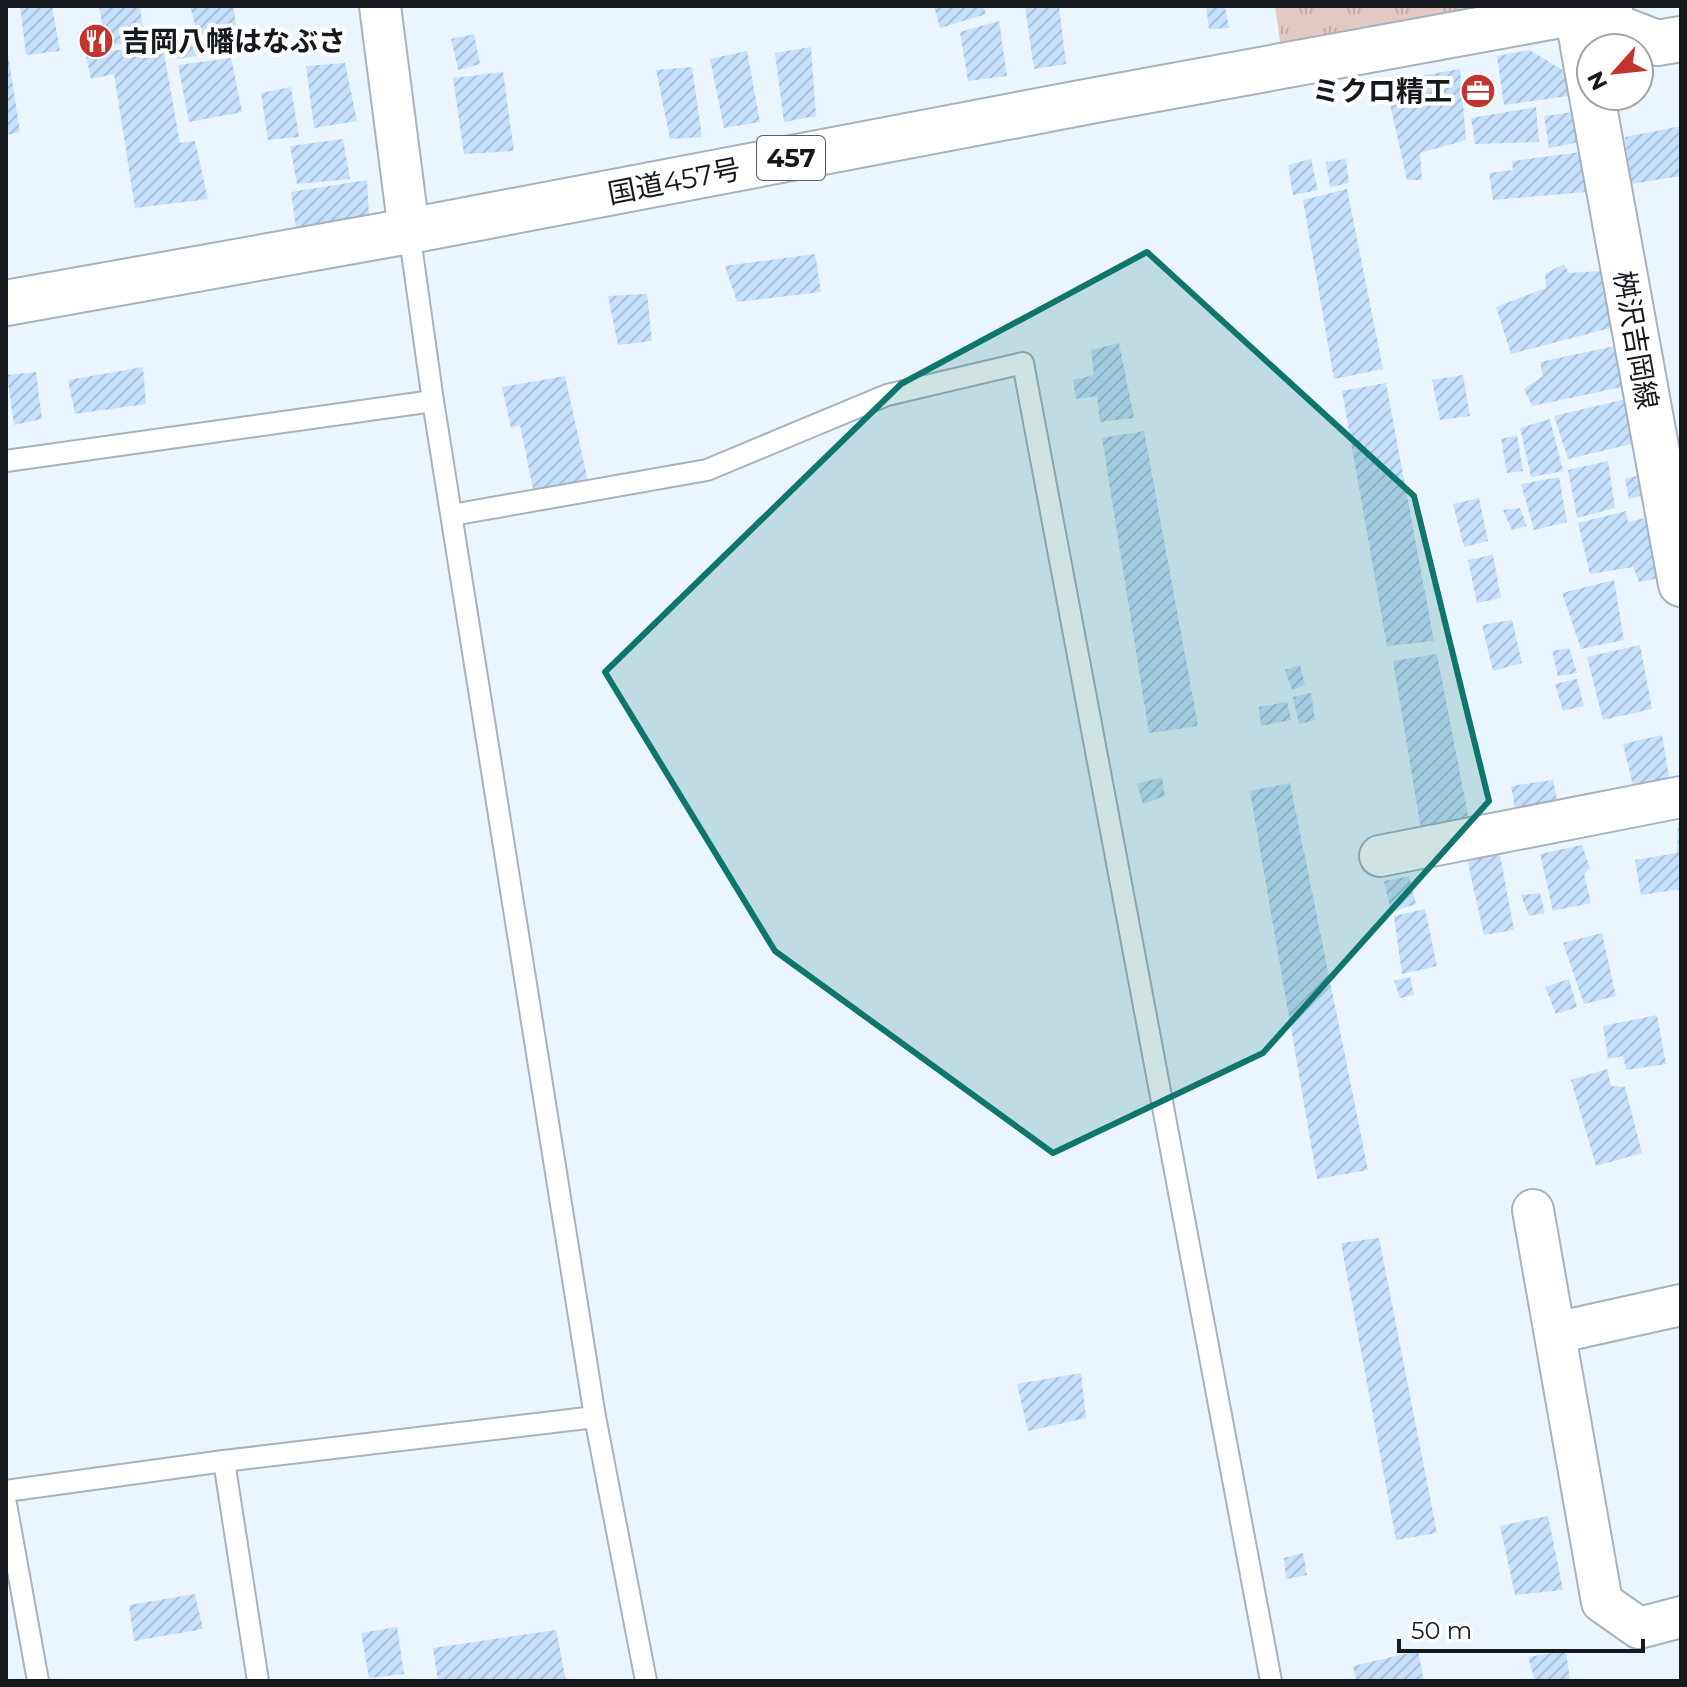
<svg xmlns="http://www.w3.org/2000/svg" width="1687" height="1687" font-family="Montserrat,'Noto Sans JP',sans-serif">
  <style>
    .grass { fill: url(#grass-tufts) }
    .building { fill: url(#building-hatch) }
    .lines { fill: none; stroke-linecap: round; stroke-linejoin: round }
    .service-casing { stroke: #a7b2be; stroke-width: 24 }
    .minor-casing { stroke: #a7b2be; stroke-width: 44 }
    .secondary-casing { stroke: #a7b2be; stroke-width: 48 }
    .trunk-casing { stroke: #a7b2be; stroke-width: 48 }
    .service { stroke: #fff; stroke-width: 20 }
    .minor { stroke: #fff; stroke-width: 40 }
    .secondary { stroke: #fff; stroke-width: 44 }
    .trunk { stroke: #fff; stroke-width: 44 }
    .marked { fill: #0f766e; fill-opacity: 0.2; stroke: #0f766e; stroke-width: 6; stroke-linejoin: round }
    .labels { text-anchor: middle; dominant-baseline: central; stroke-width: 8; stroke-linejoin: round; paint-order: stroke }
    .shield { fill: #fff; stroke: #5b5e61; stroke-width: 2 }
    .shield-label { font-size: 26px; font-weight: bold; fill: #15191d }
    .poi-label { font-size: 28px; font-weight: bold; fill: #15191d; stroke: #fff; text-anchor: start }
    .street-label { font-size: 28px; fill: #15191d; stroke: #fff }
  </style>
  <defs>
    <pattern id="grass-tufts" width="24" height="20" patternUnits="userSpaceOnUse" patternTransform="scale(2)"><rect width="24" height="20" fill="#e4c8c4"/><path d="M3 7l-1-3M5 7V3M7 7l1-3M15 17l-1-3M17 17v-4M19 17l1-3" fill="none" stroke="#c3aba8"/></pattern>
    <pattern id="building-hatch" width="6" height="6" patternUnits="userSpaceOnUse" patternTransform="scale(2)"><rect width="6" height="6" fill="#c5e0fd"/><path d="M-1 1l2-2M0 6l6-6M5 7l2-2" fill="none" stroke="#a8c0d8"/></pattern>
  </defs>
  <rect width="100%" height="100%" fill="#ebf5ff"/>
  <path class="grass" d="M1275,6H1492L1283,63Z"/>
  <g class="building">
    <path d="M20,6H52L60,51L26,55Z"/>
    <path d="M99,6H140L144,40L106,46Z"/>
    <path d="M190,6H233L237,29L198,36Z"/>
    <path d="M934,6H983L986,14L940,28Z"/>
    <path d="M1025,6H1059L1066,64L1034,69Z"/>
    <path d="M1206,6H1225L1229,28L1209,29Z"/>
    <path d="M999,21L1007,76L968,81L960,32Z"/>
    <path d="M474,34L480,64L458,70L451,39Z"/>
    <path d="M191,36L196,56L178,59L171,39Z"/>
    <path d="M6,41L20,132L6,135Z"/>
    <path d="M162,42L180,143L195,141L208,199L135,208L114,74L91,79L86,56Z"/>
    <path d="M811,47L816,116L784,122L775,53Z"/>
    <path d="M1529,50L1563,70L1568,96L1504,105L1497,56Z"/>
    <path d="M747,51L760,122L724,128L710,59Z"/>
    <path d="M231,58L242,112L189,122L178,65Z"/>
    <path d="M345,63L357,121L314,128L306,66Z"/>
    <path d="M692,67L702,137L670,139L656,70Z"/>
    <path d="M1460,69L1466,140L1420,153L1422,180H1407L1385,82Z"/>
    <path d="M503,72L514,151L464,154L453,78Z"/>
    <path d="M291,87L299,137L268,140L261,93Z"/>
    <path d="M1536,107L1539,142L1475,144L1471,118Z"/>
    <path d="M1573,112L1579,142L1549,148L1544,116Z"/>
    <path d="M1681,126V176L1631,184L1625,137Z"/>
    <path d="M343,139L350,179L297,184L290,146Z"/>
    <path d="M1581,152L1586,192L1493,200L1489,173L1513,170L1512,161Z"/>
    <path d="M1311,159L1318,190L1293,195L1288,165Z"/>
    <path d="M1346,159L1349,183L1330,187L1326,162Z"/>
    <path d="M367,180L369,218L296,228L291,192Z"/>
    <path d="M1347,189L1383,369L1334,379L1303,200Z"/>
    <path d="M815,254L821,292L737,302L725,266Z"/>
    <path d="M1564,264L1569,273L1602,271L1614,327L1511,354L1496,307L1546,288L1545,274Z"/>
    <path d="M647,294L652,341L618,345L608,296Z"/>
    <path d="M1119,343L1134,418L1100,422L1097,396L1076,399L1073,380L1094,375L1091,350Z"/>
    <path d="M1615,346L1627,386L1532,406L1524,389L1543,376L1540,362Z"/>
    <path d="M143,367L146,404L75,414L68,380Z"/>
    <path d="M36,372L42,419L14,425L7,375Z"/>
    <path d="M1463,375L1470,416L1440,420L1432,380Z"/>
    <path d="M565,376L588,482L533,489L520,425L511,428L502,387Z"/>
    <path d="M1386,383L1434,641L1387,646L1342,391Z"/>
    <path d="M1626,399L1636,443L1568,459L1554,416Z"/>
    <path d="M1550,419L1563,471L1531,477L1520,428Z"/>
    <path d="M1144,431L1198,726L1149,733L1102,438Z"/>
    <path d="M1517,435L1523,471L1507,473L1501,439Z"/>
    <path d="M1608,461L1615,508L1577,518L1568,470Z"/>
    <path d="M1647,473L1651,493L1629,499L1625,479Z"/>
    <path d="M1559,477L1567,522L1534,530L1521,484Z"/>
    <path d="M1479,498L1488,541L1464,547L1453,504Z"/>
    <path d="M1520,508L1527,526L1512,530L1503,510Z"/>
    <path d="M1626,511L1628,522L1649,517L1664,577L1639,582L1633,567L1590,574L1578,523Z"/>
    <path d="M1493,555L1501,598L1477,603L1468,560Z"/>
    <path d="M1614,580L1624,640L1581,649L1562,593Z"/>
    <path d="M1512,620L1522,663L1493,671L1482,625Z"/>
    <path d="M1640,645L1652,709L1603,720L1587,657Z"/>
    <path d="M1569,648L1577,673L1558,676L1552,651Z"/>
    <path d="M1437,654L1470,826L1422,835L1393,661Z"/>
    <path d="M1300,665L1305,685L1292,690L1285,670Z"/>
    <path d="M1577,679L1584,706L1563,711L1555,684Z"/>
    <path d="M1311,693L1315,720L1299,724L1293,697Z"/>
    <path d="M1287,702L1291,720L1261,726L1259,707Z"/>
    <path d="M1662,735L1671,789L1635,794L1623,744Z"/>
    <path d="M1162,777L1165,796L1143,804L1137,784Z"/>
    <path d="M1553,780L1558,805L1516,814L1511,786Z"/>
    <path d="M1290,783L1368,1170L1317,1179L1250,791Z"/>
    <path d="M1678,824H1681V889L1641,895L1635,860L1677,853Z"/>
    <path d="M1582,845L1590,868L1584,874L1591,903L1553,911L1540,854Z"/>
    <path d="M1500,855L1514,930L1484,935L1467,859Z"/>
    <path d="M1409,876L1416,904L1391,912L1384,881Z"/>
    <path d="M1540,893L1545,913L1529,916L1521,895Z"/>
    <path d="M1425,909L1437,966L1402,974L1394,916Z"/>
    <path d="M1602,933L1616,996L1584,1004L1563,943Z"/>
    <path d="M1410,977L1414,995L1400,998L1394,981Z"/>
    <path d="M1569,979L1577,1007L1556,1014L1545,987Z"/>
    <path d="M1657,1015L1666,1064L1626,1070L1623,1056L1608,1059L1603,1026Z"/>
    <path d="M1607,1069L1611,1086L1625,1087L1642,1153L1596,1166L1571,1080Z"/>
    <path d="M1379,1238L1437,1533L1396,1540L1341,1243Z"/>
    <path d="M1081,1373L1086,1418L1028,1431L1017,1384Z"/>
    <path d="M1548,1516L1563,1590L1515,1595L1500,1526Z"/>
    <path d="M1303,1553L1307,1575L1286,1579L1284,1558Z"/>
    <path d="M195,1594L203,1629L134,1641L129,1605Z"/>
    <path d="M397,1627L404,1674L369,1678L361,1633Z"/>
    <path d="M556,1630L566,1681H438L433,1648Z"/>
    <path d="M1418,1651L1424,1681H1356L1353,1666Z"/>
    <path d="M1566,1651L1570,1681H1535L1528,1657Z"/>
  </g>
  <g class="lines">
    <defs>
      <g id="service">
        <path d="M409,231L433,401L595,1417L646,1681"/>
        <path d="M6,461L433,401"/>
        <path d="M452,515L707,470L887,395L1023,363L1271,1681"/>
        <path d="M224,1461L258,1681"/>
        <path d="M6,1491L224,1461L595,1417"/>
        <path d="M6,1504L38,1681"/>
      </g>
      <g id="minor">
        <path d="M380,6L409,231"/>
        <path d="M1380,856L1681,797"/>
        <path d="M1533,1210L1602,1602L1639,1628L1681,1617"/>
        <path d="M1555,1333L1681,1305"/>
      </g>
      <g id="secondary">
        <path d="M1576,6L1591,91"/>
        <path d="M1592,96L1681,584"/>
      </g>
      <g id="trunk">
        <path d="M1577,12L1657,43L1681,39"/>
        <path d="M6,303L409,231L1096,100L1610,6"/>
      </g>
    </defs>
    <use href="#service" class="service-casing"/>
    <use href="#minor" class="minor-casing"/>
    <use href="#secondary" class="secondary-casing"/>
    <use href="#trunk" class="trunk-casing"/>
    <use href="#service" class="service"/>
    <use href="#minor" class="minor"/>
    <use href="#secondary" class="secondary"/>
    <use href="#trunk" class="trunk"/>
  </g>
  <path class="marked" d="M1147,252L1414,496L1489,801L1263,1053L1053,1153L775,951L605,672L901,384Z"/>
  <defs>
    <symbol id="restaurant-disc" viewBox="-11 -11 22 22"><circle r="9.5" fill="#c2342d" stroke="#fff"/><path d="M-5-6h1v4h1v-4h1v4h1v-4h1v5L-1.5 .5V6h-2V.5L-5-1ZM5-6V6H3V1.5H1.5Q1.5-4 5-6Z" fill="#fff"/></symbol>
    <symbol id="office-disc" viewBox="-11 -11 22 22"><circle r="9.5" fill="#c2342d" stroke="#fff"/><path d="M-6-3h4V-5.5h4V-3h4V5H-6ZM-1-4.5V-3h2v-1.5ZM-6 0V1H6V0Z" fill="#fff"/></symbol>
  </defs>
  <g fill-rule="evenodd">
    <use href="#restaurant-disc" x="76" y="21" width="40" height="40"/>
    <use href="#office-disc" x="1458" y="71" width="40" height="40"/>
  </g>
  <g class="labels">
    <rect class="shield" x="757" y="136" width="68" height="44" rx="6"/>
    <g class="shield-label">
      <text x="791" y="158">457</text>
    </g>
    <g class="poi-label">
      <text x="122" y="41">吉岡八幡はなぶさ</text>
      <text x="1452" y="91" text-anchor="end">ミクロ精工</text>
    </g>
    <g class="street-label">
      <text transform="translate(674 181) rotate(-11)">国道457号</text>
      <text transform="translate(1636 340) rotate(80)">桝沢吉岡線</text>
    </g>
  </g>
  <rect width="1687" height="1687" fill="none" stroke="#15191d" stroke-width="16"/>
  <g transform="translate(1615 72) rotate(243)"><circle r="38" fill="#ffffff" stroke="#a1a3a5" stroke-width="2"/>
  <path d="M0-6L14 30L0 20L-14 30Z" fill="#c2342d"/>
  <text y="-12" font-size="22" font-weight="bold" text-anchor="middle" fill="#15191d">N</text>
  </g>
  <path d="M1399 1639v12h244v-12" fill="none" stroke="#15191d" stroke-width="4"/>
  <text x="1411" y="1639" font-size="24" fill="#15191d" stroke="#ffffff" stroke-width="6" paint-order="stroke">50 m</text>
</svg>
